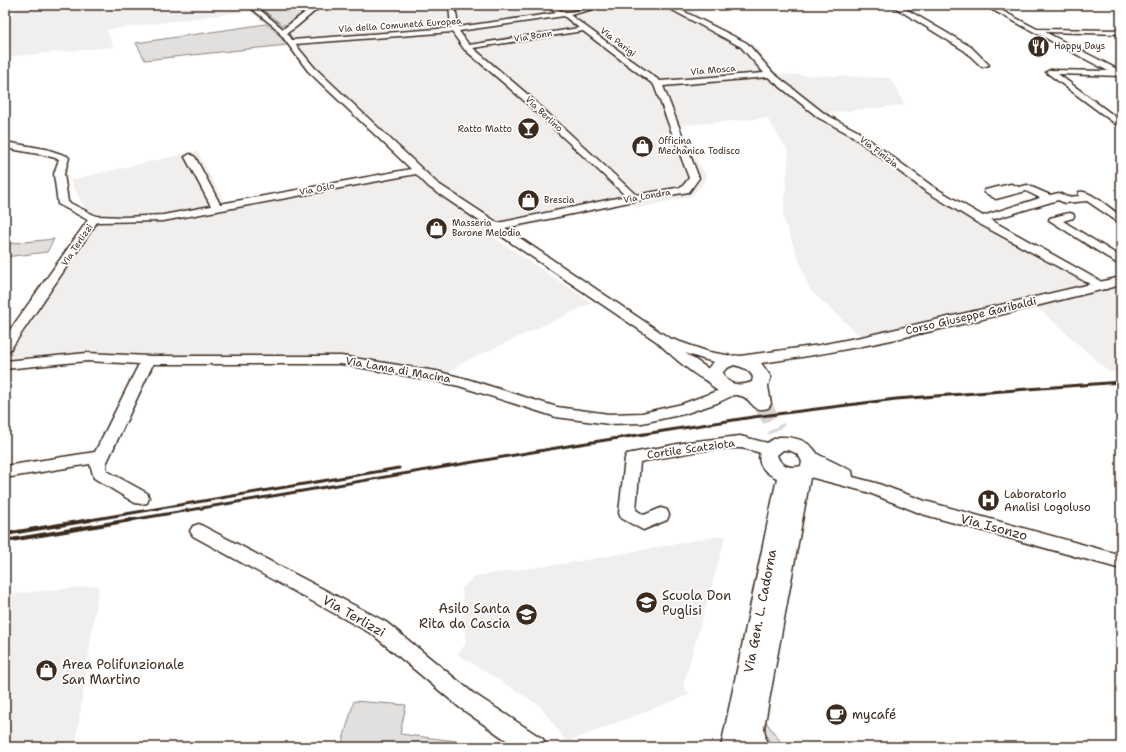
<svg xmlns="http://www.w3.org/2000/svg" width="1126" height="752" font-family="'Shantell Sans',sans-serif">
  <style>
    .built { fill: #f1efee }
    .green { fill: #e2e0de; stroke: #8e857e }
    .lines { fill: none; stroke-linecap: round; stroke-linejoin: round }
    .major-tunnel { stroke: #d8d4d2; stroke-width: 18; stroke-dasharray: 18 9; stroke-linecap: butt }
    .minor-casing { stroke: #3b2a1e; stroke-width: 3 }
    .major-casing { stroke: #3b2a1e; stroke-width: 3 }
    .minor { fill: #fff; fill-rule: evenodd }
    .major { fill: #fff; fill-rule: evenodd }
    .rail-far1 { stroke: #3b2a1e; stroke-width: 3 }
    .rail { stroke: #3b2a1e; stroke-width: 4 }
    .labels { text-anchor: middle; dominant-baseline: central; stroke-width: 3.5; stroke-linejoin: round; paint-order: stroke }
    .far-street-label { font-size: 9px; fill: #3b2a1e; stroke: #fff }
    .far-poi-label { font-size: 9px; fill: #3b2a1e; stroke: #fff; text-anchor: start }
    .street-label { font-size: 11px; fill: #3b2a1e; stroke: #fff }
    .poi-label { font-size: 11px; fill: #3b2a1e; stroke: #fff; text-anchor: start }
    .near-street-label { font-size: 13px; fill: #3b2a1e; stroke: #fff }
    .near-poi-label { font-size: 13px; fill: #3b2a1e; stroke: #fff; text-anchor: start }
  </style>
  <rect width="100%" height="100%" fill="#fff"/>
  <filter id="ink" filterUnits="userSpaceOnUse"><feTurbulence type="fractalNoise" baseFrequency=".025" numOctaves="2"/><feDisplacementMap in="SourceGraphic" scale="8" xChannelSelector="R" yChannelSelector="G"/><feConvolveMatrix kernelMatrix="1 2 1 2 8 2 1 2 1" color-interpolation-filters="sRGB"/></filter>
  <g filter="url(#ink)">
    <g class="built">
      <path d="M20,5H677L684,7L756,47L777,74L890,78L905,105L828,113L889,154L927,186L954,203L1115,288L1121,287V371L1109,372L1027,298L860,336L810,290L783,218L789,152L767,118L674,126L706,175L702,185L692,196L639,208L628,203L490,235L592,303L462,363L449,373L428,372L347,357H146L91,353L5,363V354L94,225L70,180L197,151L226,205L410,170L321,87L276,32L249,11L106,30L114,47L5,57V26Z"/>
      <path d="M726,535L683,686L690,694L683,697L567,742L539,705L457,654L466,644L462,588L475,576L575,562Z"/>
      <path d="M99,585L75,747H5V595Z"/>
    </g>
    <g class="green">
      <path d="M257,5H312L313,6C305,13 295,26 282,25Z"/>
      <path d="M266,24L276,32L287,45L145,60L136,43Z"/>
      <path d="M54,239L47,252L5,257V244Z"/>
      <path d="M354,701L406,705L400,734L504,747H341Z"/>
      <path d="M766,722L783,745L785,747H774L767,738L762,725Z"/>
    </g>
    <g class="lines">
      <path class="major-tunnel" d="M762,404L777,430"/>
      <defs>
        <g id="minor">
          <path d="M247,5H254L283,29L315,5H322L296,27L287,33L292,40L451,28L449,5H455L458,27L557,13L544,5C554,5 557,10 565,12C571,13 598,5 609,5L570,15L660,81L764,73L741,47L663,5H671L747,43L773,73L825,114L857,131L932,186L983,216L1040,198L1026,191L996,199L984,192L985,190L1011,184L1019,187L1027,185L1050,195L1059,193L1067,197L1079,196V192C1089,189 1112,210 1121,216V224L1087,201L1065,203L1058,200L991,220L1109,286L1107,289H1099L976,222L924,190L851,135L819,118L768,77L663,86L699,178L689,192L634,201L505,228L669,338L709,352L738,357L740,360L738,363C722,367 700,358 685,353L722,378L724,381L722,384C706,389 668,352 656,341L429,187L416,174L163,221L97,222L10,350L5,351V337L88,220L58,204L54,174L59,159L44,155L5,148V142L46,149L67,156L69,158L64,174L68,202L96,216L126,217L163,215L211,206L185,157L190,154L195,157L220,204L411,169L308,71L276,28ZM564,16L579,28L469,45L459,31ZM583,31L654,85L689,178L682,187L636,195L527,94L473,48ZM452,32L464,49L521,98L626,196L498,223L437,183L314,67L295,44Z"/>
          <path d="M891,5H899L971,47L989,65L982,67L965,51Z"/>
          <path d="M983,5H991L1037,29L1121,30V34L1045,32L1121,71V76L1058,74L1121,121V128L1046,72L1050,70L1108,71Z"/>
          <path d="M1069,213L1073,214L1074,216L1073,218L1063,221L1121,257V266L1049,220L1050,218Z"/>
          <path d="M87,353L148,356H341L436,371L467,379L557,407L609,414L642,413L682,404L733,385L738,387L740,390L738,393L717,403L684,414L642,423L609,424L556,417L459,386L436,381L341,364H153L106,464L107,471L147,493L149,498L147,503L141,504L135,503L94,478L90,464L5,478V466L95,452L139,364L87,361L5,369V361Z"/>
          <path d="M740,436L775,445L778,449L775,453C763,457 751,448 739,448C709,447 670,457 640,462L636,510L644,515L661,508L667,510L669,515L667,520L643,530L621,518L619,513L625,458L627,454L688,442Z"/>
          <path d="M811,451L852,471L853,477L876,483L925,501L1121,555V569L922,514L867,492L802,475L800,471L802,467L808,465L818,468L805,461L803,457L805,453Z"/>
          <path d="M199,524L386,622L473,693L543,739L546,747H516L459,707L372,634L193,536L190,531L193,526Z"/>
        </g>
        <g id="major">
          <path d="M1121,277V285C1002,314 883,347 761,363L771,377L768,386L771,404L768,408C751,413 753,399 741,396C722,392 710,394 706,371C713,360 726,354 740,356L820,345L866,336ZM734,365C742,367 749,369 753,377L752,382C740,387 726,385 723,372L727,368Z"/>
          <path d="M779,437C799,436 814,443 822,462L815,476L810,478L764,728L767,747H721L777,478C752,468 754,445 779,437ZM783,450C792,450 799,453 802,462L801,466C791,469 780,466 777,455Z"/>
        </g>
      </defs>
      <use href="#minor" class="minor-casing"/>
      <use href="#major" class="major-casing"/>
      <use href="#minor" class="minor"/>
      <use href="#major" class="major"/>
      <g class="rail-far1">
        <path d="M84,521L399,468"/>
        <path d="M125,521L574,445L753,417L896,399L1121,382"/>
      </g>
      <g class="rail">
        <path d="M5,534L90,520"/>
        <path d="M5,541L131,520"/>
      </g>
    </g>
  </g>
  <defs>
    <symbol id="restaurant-disc" viewBox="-11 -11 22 22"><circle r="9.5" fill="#3b2a1e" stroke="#fff"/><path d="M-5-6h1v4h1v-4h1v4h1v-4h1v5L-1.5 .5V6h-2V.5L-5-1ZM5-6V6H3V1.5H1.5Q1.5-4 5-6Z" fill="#fff"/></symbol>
    <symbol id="bar-disc" viewBox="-11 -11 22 22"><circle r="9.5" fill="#3b2a1e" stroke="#fff"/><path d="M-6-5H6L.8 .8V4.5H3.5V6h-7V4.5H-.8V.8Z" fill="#fff"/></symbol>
    <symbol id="shop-disc" viewBox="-11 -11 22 22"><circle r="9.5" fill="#3b2a1e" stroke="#fff"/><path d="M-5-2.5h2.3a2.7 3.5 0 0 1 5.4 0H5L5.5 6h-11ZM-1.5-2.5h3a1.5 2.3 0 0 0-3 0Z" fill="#fff"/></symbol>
    <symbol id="hospital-disc" viewBox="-11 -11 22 22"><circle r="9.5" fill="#3b2a1e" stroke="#fff"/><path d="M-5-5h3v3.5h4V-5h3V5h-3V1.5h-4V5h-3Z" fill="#fff"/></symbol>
    <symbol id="school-disc" viewBox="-11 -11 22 22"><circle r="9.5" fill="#3b2a1e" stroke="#fff"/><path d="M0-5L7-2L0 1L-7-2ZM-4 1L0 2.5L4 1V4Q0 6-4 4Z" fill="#fff"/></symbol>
    <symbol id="cafe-disc" viewBox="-11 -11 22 22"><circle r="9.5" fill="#3b2a1e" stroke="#fff"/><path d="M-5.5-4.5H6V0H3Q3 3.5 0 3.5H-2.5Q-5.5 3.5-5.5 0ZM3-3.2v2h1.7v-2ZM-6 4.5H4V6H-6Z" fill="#fff"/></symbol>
  </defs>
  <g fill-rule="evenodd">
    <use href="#restaurant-disc" x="1026" y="34" width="25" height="25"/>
    <use href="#bar-disc" x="516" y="116" width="25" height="25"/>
    <use href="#shop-disc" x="630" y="134" width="25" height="25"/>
    <use href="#shop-disc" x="516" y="188" width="25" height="25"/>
    <use href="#shop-disc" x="424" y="216" width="25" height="25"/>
    <use href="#hospital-disc" x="976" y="488" width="25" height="25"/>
    <use href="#school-disc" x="634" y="590" width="25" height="25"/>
    <use href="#school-disc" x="514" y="602" width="25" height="25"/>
    <use href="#shop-disc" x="34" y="658" width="25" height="25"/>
    <use href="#cafe-disc" x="824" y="702" width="25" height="25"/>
  </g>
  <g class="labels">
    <g class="far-street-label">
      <text transform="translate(400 25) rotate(-4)">Via della Comunetá Europea</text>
      <text transform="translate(533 36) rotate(-9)">Via Bonn</text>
      <text transform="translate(618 42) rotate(37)">Via Parigi</text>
      <text transform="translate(713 70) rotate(-5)">Via Mosca</text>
      <text transform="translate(544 114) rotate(43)">Via Berlino</text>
      <text transform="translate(879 152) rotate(37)">Via Finizia</text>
      <text transform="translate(317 189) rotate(-11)">Via Oslo</text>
      <text transform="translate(647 196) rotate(-10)">Via Londra</text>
      <text transform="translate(77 245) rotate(-56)">Via Terlizzi</text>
    </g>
    <g class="far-poi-label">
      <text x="1054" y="46">Happy Days</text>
      <text x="512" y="129" text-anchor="end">Ratto Matto</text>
      <text x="658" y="141">Officina<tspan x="658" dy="10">Mechanica Todisco</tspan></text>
      <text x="544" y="200">Brescia</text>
      <text x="452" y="223">Masseria<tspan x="452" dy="10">Barone Melodia</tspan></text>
    </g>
    <g class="street-label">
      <text transform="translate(971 316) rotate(-13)">Corso Giuseppe Garibaldi</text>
      <text transform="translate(398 370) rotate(10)">Via Lama di Macina</text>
      <text transform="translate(691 449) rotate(-8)">Cortile Scatziota</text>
    </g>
    <g class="poi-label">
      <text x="1004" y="494">Laboratorio<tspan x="1004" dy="13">Analisi Logoluso</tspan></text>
    </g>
    <g class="near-street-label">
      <text transform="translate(994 527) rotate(15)">Via Isonzo</text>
      <text transform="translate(760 611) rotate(-79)">Via Gen. L. Cadorna</text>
      <text transform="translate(354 616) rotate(30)">Via Terlizzi</text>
    </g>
    <g class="near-poi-label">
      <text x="662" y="595">Scuola Don<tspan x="662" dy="15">Puglisi</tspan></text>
      <text x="510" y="608" text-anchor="end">Asilo Santa<tspan x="510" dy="15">Rita da Cascia</tspan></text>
      <text x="62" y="664">Area Polifunzionale<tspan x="62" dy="15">San Martino</tspan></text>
      <text x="852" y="714">mycafé</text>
    </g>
  </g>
  <rect width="1126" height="752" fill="none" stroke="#fff" stroke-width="20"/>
  <rect x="10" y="10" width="1106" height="732" fill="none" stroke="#3b2a1e" stroke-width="1.5" filter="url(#ink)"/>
</svg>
